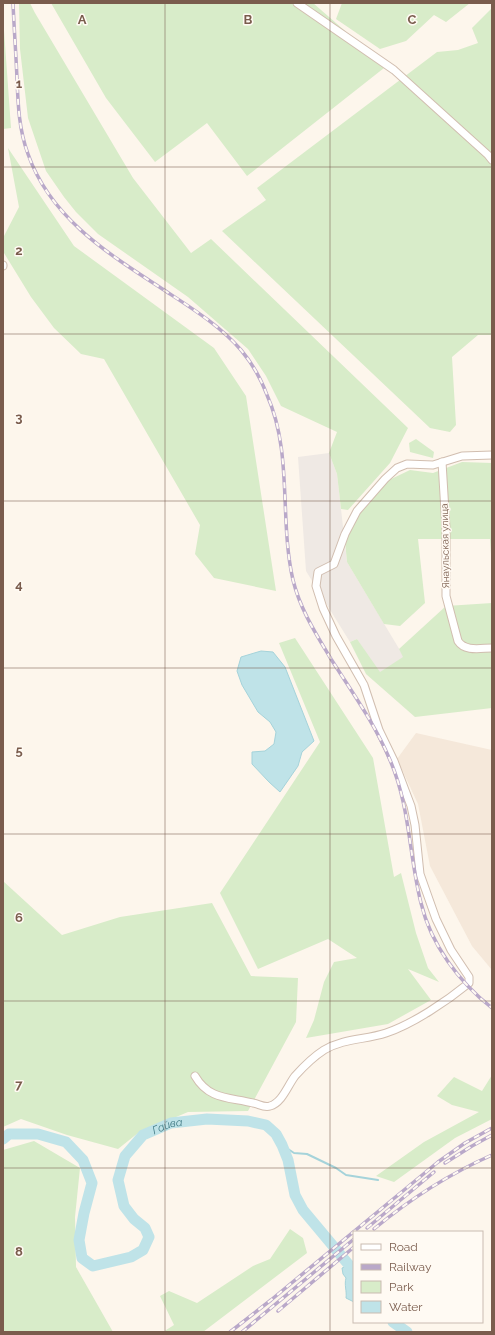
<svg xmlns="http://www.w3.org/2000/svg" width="495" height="1335" font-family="Raleway,sans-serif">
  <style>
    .residential { fill: #f5e8da }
    .industrial { fill: #efe9e4 }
    .green { fill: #d8ecc9 }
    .water { fill: #bfe3e8; stroke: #a5d3da }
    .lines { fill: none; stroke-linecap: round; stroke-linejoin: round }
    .stream { stroke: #a5d3da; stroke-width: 2 }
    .river { stroke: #bfe3e8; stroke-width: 11 }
    .minor-casing { stroke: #d1beb0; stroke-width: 9 }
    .minor { stroke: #fff; stroke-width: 7 }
    .rail-casing { stroke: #b9a8c9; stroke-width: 3.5 }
    .rail { stroke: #fffaf3; stroke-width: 2; stroke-dasharray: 6; stroke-linecap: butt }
    .grid { fill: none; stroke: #7a5c4d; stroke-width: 1; stroke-opacity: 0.55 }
    .labels { text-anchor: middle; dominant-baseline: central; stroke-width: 3; stroke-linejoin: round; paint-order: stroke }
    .street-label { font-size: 10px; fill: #7a5c4d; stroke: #fffaf3 }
    .water-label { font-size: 11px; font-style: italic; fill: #437c86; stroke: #fffaf3 }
    .grid-label { font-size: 13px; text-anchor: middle; font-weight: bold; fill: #7a5c4d; stroke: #fffaf3; stroke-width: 3; stroke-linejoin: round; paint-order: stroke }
  </style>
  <rect width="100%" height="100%" fill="#fdf6ec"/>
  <path class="residential" d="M416,733L492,750V970L472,946L430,866L418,804L397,759Z"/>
  <path class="industrial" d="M329,453L337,474L347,562L404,657L379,673L357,639L350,642L306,571L298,457Z"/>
  <g class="green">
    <path d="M19,3H30L35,13L133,178L191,253L211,239L408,428L390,463L348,510L341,509L337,474L329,453L337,432L281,406L266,376L248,349L188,297L98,234L76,212L64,197L46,171L28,118L20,49Z"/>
    <path d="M51,3H313L344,30L384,68L247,176L207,123L155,162L106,98Z"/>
    <path d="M342,3H470L446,22L434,15L406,41L380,49L336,19Z"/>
    <path d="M492,8V335H478L452,357L456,425L450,432L430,428L222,231L266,200L257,188L437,52L458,50L478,43L472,28Z"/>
    <path d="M3,16L11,128L3,129Z"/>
    <path d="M8,148L74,246L214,348L246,396L276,591L214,578L195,554L200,525L104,359L81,354L54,328L31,297L4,253V236L19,207Z"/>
    <path d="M416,439L434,452L433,458L410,452L409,443Z"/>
    <path d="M462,462L492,463V570L490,539H418L425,603L400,626L384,624L347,562L345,541L358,514L387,481L410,470L433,473Z"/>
    <path d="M492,603V708L415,717L366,674L350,642L357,639L380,672L403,657L399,649L446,606Z"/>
    <path d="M295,638L373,758L394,877L401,873L416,933L428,968L439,982L408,969L431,1000L388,1024L306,1038L314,1020L324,982L334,962L357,958L328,939L258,969L220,893L320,742L279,643Z"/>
    <path d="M3,881L62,935L120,917L212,903L251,976L298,978L296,1022L248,1111L188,1112L138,1133L118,1149L67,1135L21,1119L3,1127Z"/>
    <path d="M492,1075V1119L455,1138L394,1182L376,1176L424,1142L479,1112L452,1105L437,1096L454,1077L482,1091Z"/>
    <path d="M34,1141L80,1168L75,1217L76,1267L113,1332H3V1150Z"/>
    <path d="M290,1229L303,1238L307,1253L203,1332H163L174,1325L160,1296L169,1291L197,1303L253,1266L270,1259Z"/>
  </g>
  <g class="water">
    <path d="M261,651L273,652L285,667L314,741L302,752L298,766L280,792L269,782L252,764V752L265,751L274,744L276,732L270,722L258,712L242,685L237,671L241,657Z"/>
    <path d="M354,1262V1302L346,1298C347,1291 344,1285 346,1278L343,1274L342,1268L350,1265Z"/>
  </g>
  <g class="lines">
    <path class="stream" d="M282,1145L294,1153L307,1154L336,1168L346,1175L378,1180"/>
    <g class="river">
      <path id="s1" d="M3,1139L9,1134H38L66,1142L83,1160L92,1183L84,1213L79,1240L82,1258L93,1266L131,1257L143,1250L149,1237L145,1228L134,1219L124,1206L118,1180L125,1156L143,1135L171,1123L207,1119L248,1121L266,1125L276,1134L282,1145L288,1160L295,1195L303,1210L354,1271"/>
      <path d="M393,1322L407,1332"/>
    </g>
    <defs>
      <g id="minor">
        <path d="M297,3L394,70L488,155L492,160"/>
        <path d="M3,265V266"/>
        <path d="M442,462L446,528V596L458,641C465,652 481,648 492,648"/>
        <path d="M195,1076C209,1100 229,1097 253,1103C259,1104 264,1108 270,1106C282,1103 288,1085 295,1076C304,1066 313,1057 324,1050C344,1038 365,1040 386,1033C413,1024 447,1001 469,983V977L451,950L436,919L420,874L415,825L411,806L394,761L379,730L364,685L336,636L323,608L316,586L318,572L334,564L345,534L357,511L385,479L397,468L407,464L433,465L462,456L492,455"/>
      </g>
    </defs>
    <use href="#minor" class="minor-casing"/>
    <use href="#minor" class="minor"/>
    <defs>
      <g id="rail">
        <path d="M13,3C14,28 16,54 17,79C18,105 19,130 28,154C51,220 112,256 167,292C193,309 220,326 241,350C252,363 261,379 267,395C293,453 279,519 293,580C300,609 316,634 331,659C352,692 375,724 390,760C410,806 409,856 421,903C431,945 459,982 492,1008"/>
        <path d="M445,1163L472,1146L492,1135"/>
        <path d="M367,1228L434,1172"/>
        <path d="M374,1229C410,1199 449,1174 492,1155"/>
        <path d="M278,1311L354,1247"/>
        <path d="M230,1332L271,1300L438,1162L465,1143L492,1128"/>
        <path d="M242,1332L354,1239"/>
      </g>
    </defs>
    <use href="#rail" class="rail-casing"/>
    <use href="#rail" class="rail"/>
  </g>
  <path class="grid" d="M165,3V1332M330,3V1332M3,167H492M3,334H492M3,501H492M3,668H492M3,834H492M3,1001H492M3,1168H492"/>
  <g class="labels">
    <g class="street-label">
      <text transform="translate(445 546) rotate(-91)">Янаульская улица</text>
    </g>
    <g class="water-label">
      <text stroke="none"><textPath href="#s1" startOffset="419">Гайва</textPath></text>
    </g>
  </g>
  <g class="grid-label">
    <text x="82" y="24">A</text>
    <text x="248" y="24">B</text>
    <text x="412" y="24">C</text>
    <text x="19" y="88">1</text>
    <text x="19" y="255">2</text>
    <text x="19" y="422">3</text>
    <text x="19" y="589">4</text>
    <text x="19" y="755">5</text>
    <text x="19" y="922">6</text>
    <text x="19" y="1089">7</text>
    <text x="19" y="1256">8</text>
  </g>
  <rect width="495" height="1335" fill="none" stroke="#7a5c4d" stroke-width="8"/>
  <rect x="353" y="1231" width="130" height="92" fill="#fffaf3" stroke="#cabbb1"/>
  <rect x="361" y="1244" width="20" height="6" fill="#ffffff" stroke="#cabbb1"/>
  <text x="389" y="1251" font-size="12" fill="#7a5c4d">Road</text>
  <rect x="361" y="1264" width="20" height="6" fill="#b9a8c9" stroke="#cabbb1"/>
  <text x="389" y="1271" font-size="12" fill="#7a5c4d">Railway</text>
  <rect x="361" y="1281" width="20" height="12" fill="#d8ecc9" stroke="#cabbb1"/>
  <text x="389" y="1291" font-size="12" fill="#7a5c4d">Park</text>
  <rect x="361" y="1301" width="20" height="12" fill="#bfe3e8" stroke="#cabbb1"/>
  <text x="389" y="1311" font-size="12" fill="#7a5c4d">Water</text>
</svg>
